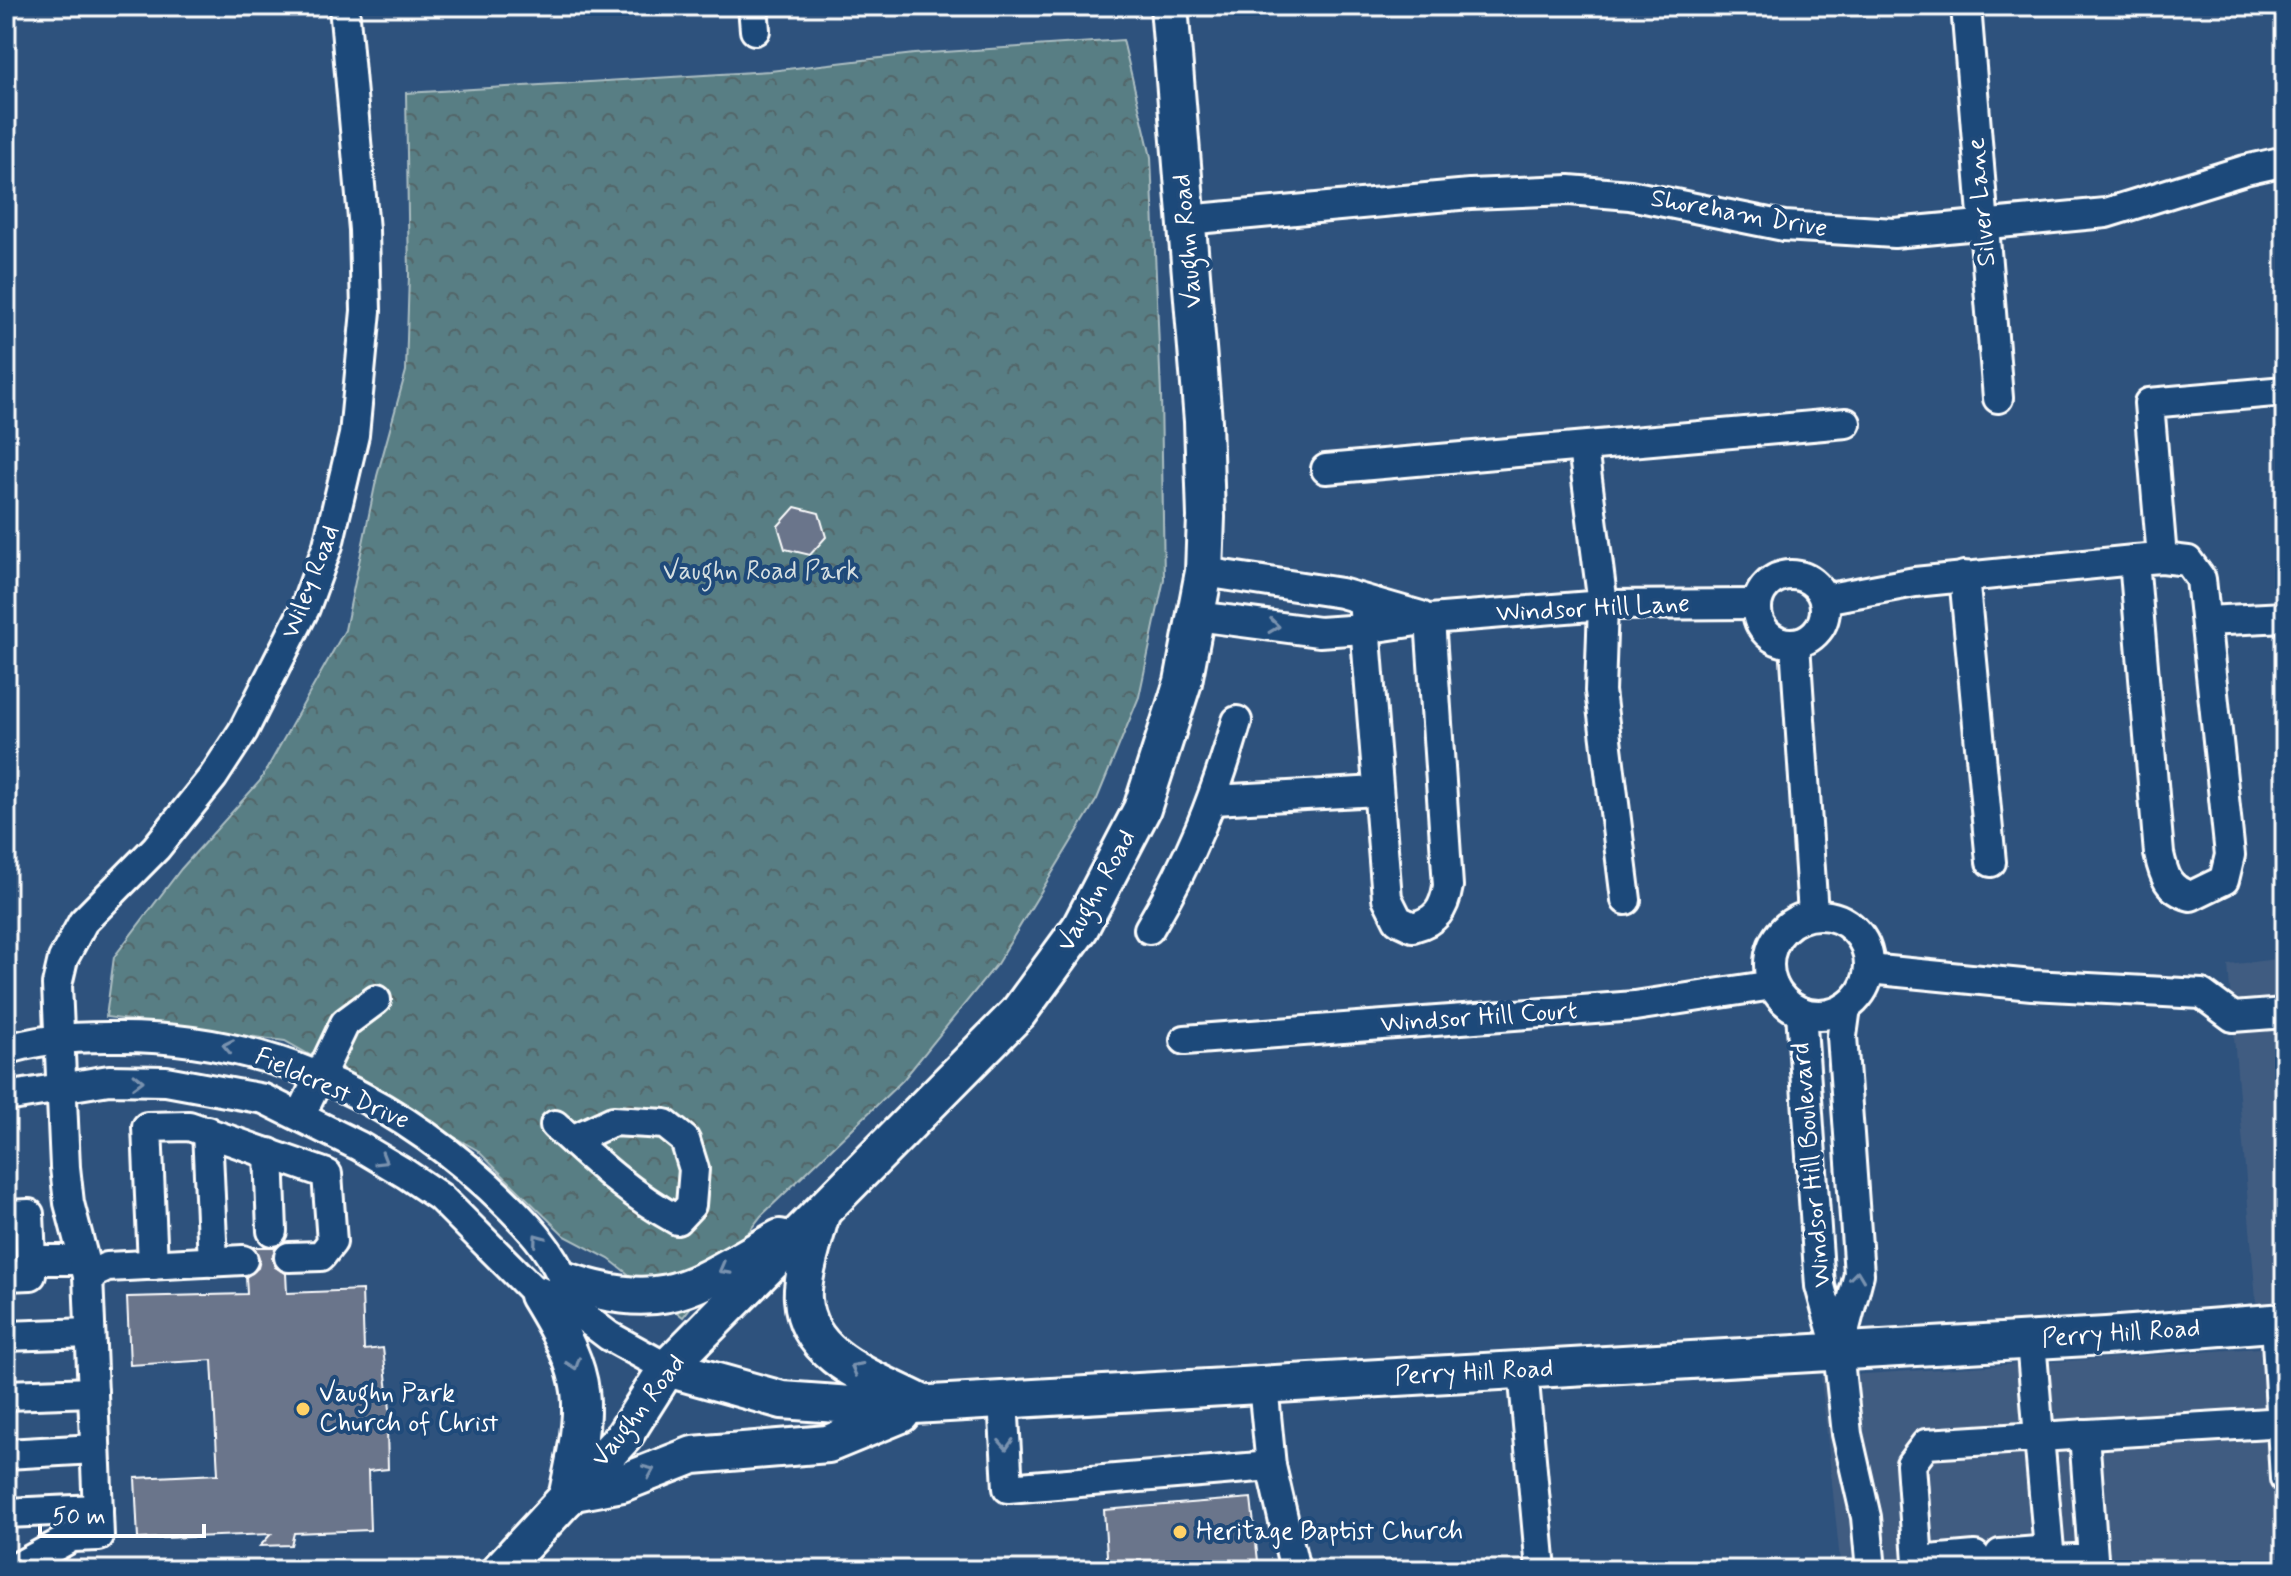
<svg xmlns="http://www.w3.org/2000/svg" width="2291" height="1576" font-family="Mynerve,sans-serif">
  <style>
    .built { fill: #405c81 }
    .forest { fill: url(#forest-crowns); stroke: #acbec2; stroke-width: 2 }
    .building { fill: #6b748b; stroke: #fff; stroke-width: 2 }
    .lines { fill: none; stroke-linecap: round; stroke-linejoin: round }
    .minor-casing { stroke: #fff; stroke-width: 34 }
    .major-casing { stroke: #fff; stroke-width: 42 }
    .minor { stroke: #1f4a7a; stroke-width: 28 }
    .major { stroke: #1f4a7a; stroke-width: 36 }
    .oneway { stroke: #7992af }
    .poi-dot { fill: #ffd166; stroke: #1f4a7a; stroke-width: 3 }
    .labels { text-anchor: middle; dominant-baseline: central; stroke-width: 8; stroke-linejoin: round; paint-order: stroke }
    .street-label { font-size: 26px; fill: #fff; stroke: #1f4a7a }
    .park-label { font-size: 26px; fill: #d6dfe0; stroke: #1f4a7a }
    .poi-label { font-size: 26px; fill: #fff; stroke: #1f4a7a; text-anchor: start }
  </style>
  <defs>
    <pattern id="forest-crowns" width="20" height="18" patternUnits="userSpaceOnUse" patternTransform="scale(2)"><rect width="20" height="18" fill="#597e84"/><path d="M2 6a3 3 0 1 1 6 0M12 15a3 3 0 1 1 6 0" fill="none" stroke="#526568"/></pattern>
  </defs>
  <rect width="100%" height="100%" fill="#2e527d"/>
  <filter id="ink" filterUnits="userSpaceOnUse"><feTurbulence type="fractalNoise" baseFrequency=".0125" numOctaves="2"/><feDisplacementMap in="SourceGraphic" scale="16" xChannelSelector="R" yChannelSelector="G"/><feConvolveMatrix kernelMatrix="1 2 1 2 8 2 1 2 1" color-interpolation-filters="sRGB"/></filter>
  <g filter="url(#ink)">
    <path class="built" d="M2285,958V1570H1841L1821,1377L2260,1348L2228,965Z"/>
    <path class="forest" d="M1123,40L1151,157L1161,394L1164,579L1139,697L1097,799L997,964L903,1080L761,1216L683,1317L609,1259L565,1236L477,1150L285,1041L106,1017L114,957L181,869L260,781L345,630L377,476L406,371L409,275L406,93L770,71L914,54Z"/>
    <g class="building">
      <path d="M795,507L819,513L826,537L810,555L785,549L778,526Z"/>
      <path d="M253,1247H276L272,1258L275,1267L286,1273L287,1293L362,1290L364,1350L383,1348L392,1427H387L388,1469L368,1471L370,1530L294,1533L291,1545L260,1546L271,1534L138,1539L135,1478L218,1474L212,1360L130,1365L127,1297L247,1294L246,1277L258,1268L260,1260Z"/>
      <path d="M1251,1498L1259,1570H1108L1104,1510Z"/>
    </g>
    <g class="lines">
      <defs>
        <g id="minor">
          <path d="M753,6L755,30"/>
          <path d="M1966,6L1998,398"/>
          <path d="M1186,220L1470,194L1569,190L1630,195L1784,226L1894,233L2106,213L2245,170L2285,161"/>
          <path d="M1583,448L1603,605L1600,691L1626,900"/>
          <path d="M1326,469L1846,423"/>
          <path d="M2162,558L2149,403L2285,391"/>
          <path d="M1204,572L1341,593L1421,616"/>
          <circle cx="1791" cy="609" r="34"/>
          <path d="M1964,576L1991,862"/>
          <path d="M1824,599L1915,582L2134,560L2162,558L2188,561L2201,579L2230,855L2224,880L2191,896C2168,890 2164,876 2159,854L2134,560"/>
          <path d="M1363,600L1387,898L1398,920L1413,927C1436,921 1444,910 1448,886L1430,619"/>
          <path d="M1197,616L1319,632L1364,629L1430,619L1603,605L1756,604"/>
          <path d="M2206,621L2285,617"/>
          <path d="M1795,644L1813,914"/>
          <path d="M1214,800L1378,791"/>
          <circle cx="1819" cy="965" r="50"/>
          <path d="M1149,929C1191,858 1214,800 1237,721"/>
          <path d="M1869,969L2032,985L2202,994L2233,1017L2285,1013"/>
          <path d="M1801,1012L1820,1286L1838,1351L1847,1434L1866,1517L1871,1570"/>
          <path d="M1185,1040L1635,1006L1773,985"/>
          <path d="M6,1050C38,1039 75,1037 108,1037C254,1034 382,1089 489,1187C522,1218 559,1254 570,1299"/>
          <path d="M6,1097L109,1080L166,1081L264,1099L359,1146L406,1174L440,1197L538,1295L572,1308L609,1336L667,1368"/>
          <path d="M301,1115L345,1023L376,1000"/>
          <path d="M555,1125C597,1163 627,1192 677,1220L691,1205L694,1169L685,1140L665,1124L613,1121L572,1140"/>
          <path d="M207,1131L213,1262"/>
          <path d="M269,1153L272,1231"/>
          <path d="M6,1215L29,1214L31,1260"/>
          <path d="M153,1265L147,1127L189,1126L327,1174L332,1242L321,1256L289,1257"/>
          <path d="M6,1276L31,1275V1260H83"/>
          <path d="M88,1276L107,1267L243,1260"/>
          <path d="M2276,1323L2285,1479"/>
          <path d="M6,1336L90,1333"/>
          <path d="M2031,1341L2039,1437L2285,1422"/>
          <path d="M1839,1351L1859,1274L1842,1036L1846,1007"/>
          <path d="M1523,1370L1541,1570"/>
          <path d="M1263,1385L1271,1466L1295,1570"/>
          <path d="M6,1395L93,1392"/>
          <path d="M1003,1399L1008,1488L1271,1466"/>
          <path d="M6,1454L95,1449"/>
          <path d="M6,1513L98,1509"/>
          <path d="M2000,1554L2049,1550"/>
          <path d="M1975,1556L1918,1561L1911,1464L1926,1444L2039,1437L2049,1550L2056,1560L2093,1558L2084,1434"/>
          <path d="M12,1570L72,1537L99,1536L88,1276L69,1203L65,1167L57,985L63,959L83,922L156,848L213,777L243,731L305,608L328,545L354,435L366,311L364,230L344,6"/>
        </g>
        <g id="major">
          <path d="M821,1214C815,1237 801,1277 803,1299C807,1360 878,1380 923,1404"/>
          <path d="M566,1281C668,1315 693,1286 780,1238"/>
          <path d="M538,1295C591,1382 588,1400 567,1498"/>
          <path d="M667,1368L782,1400L879,1407L2106,1336L2285,1322"/>
          <path d="M574,1492L622,1483L693,1455L828,1444L901,1414"/>
          <path d="M500,1570L624,1436L667,1368L1018,1013L1080,928L1142,809L1183,682L1204,572L1206,517L1203,421L1169,6"/>
        </g>
      </defs>
      <use href="#minor" class="minor-casing"/>
      <use href="#major" class="major-casing"/>
      <use href="#minor" class="minor"/>
      <use href="#major" class="major"/>
    </g>
    <defs><path id="oneway-chevron" d="M-2-3.5L2.5 0L-2 3.5" fill="none" stroke-width="1.6" stroke-linecap="round" stroke-linejoin="round" transform="scale(2)"/></defs>
    <g class="oneway">
      <use href="#oneway-chevron" transform="translate(1274 626) rotate(7)"/>
      <use href="#oneway-chevron" transform="translate(228 1046) rotate(-168)"/>
      <use href="#oneway-chevron" transform="translate(138 1081) rotate(1)"/>
      <use href="#oneway-chevron" transform="translate(382 1160) rotate(31)"/>
      <use href="#oneway-chevron" transform="translate(538 1239) rotate(-126)"/>
      <use href="#oneway-chevron" transform="translate(724 1269) rotate(151)"/>
      <use href="#oneway-chevron" transform="translate(1857 1276) rotate(-83)"/>
      <use href="#oneway-chevron" transform="translate(574 1364) rotate(71)"/>
      <use href="#oneway-chevron" transform="translate(856 1368) rotate(-152)"/>
      <use href="#oneway-chevron" transform="translate(1006 1444) rotate(87)"/>
      <use href="#oneway-chevron" transform="translate(649 1471) rotate(-24)"/>
    </g>
  </g>
  <g class="poi-dot">
    <circle cx="303" cy="1409" r="8"/>
    <circle cx="1180" cy="1532" r="8"/>
  </g>
  <g class="labels">
    <g class="street-label">
      <text transform="translate(1982 202) rotate(-95)">Silver Lane</text>
      <text transform="translate(1739 214) rotate(10)">Shoreham Drive</text>
      <text transform="translate(1188 241) rotate(-95)">Vaughn Road</text>
      <text transform="translate(311 582) rotate(-69)">Wiley Road</text>
      <text transform="translate(1593 609) rotate(-3)">Windsor Hill Lane</text>
      <text transform="translate(1097 891) rotate(-61)">Vaughn Road</text>
      <text transform="translate(1479 1018) rotate(-4)">Windsor Hill Court</text>
      <text transform="translate(332 1089) rotate(24)">Fieldcrest Drive</text>
      <text transform="translate(1812 1165) rotate(-95)">Windsor Hill Boulevard</text>
      <text transform="translate(2121 1334) rotate(-4)">Perry Hill Road</text>
      <text transform="translate(1474 1373) rotate(-3)">Perry Hill Road</text>
      <text transform="translate(639 1411) rotate(-52)">Vaughn Road</text>
    </g>
    <g class="park-label">
      <text x="761" y="572">Vaughn Road Park</text>
    </g>
    <g class="poi-label">
      <text x="319" y="1394">Vaughn Park<tspan x="319" dy="30">Church of Christ</tspan></text>
      <text x="1196" y="1532">Heritage Baptist Church</text>
    </g>
  </g>
  <rect width="2291" height="1576" fill="none" stroke="#1f4a7a" stroke-width="32"/>
  <rect x="16" y="16" width="2259" height="1544" fill="none" stroke="#fff" stroke-width="3" filter="url(#ink)"/>
  <path d="M40 1524v12h164v-12" fill="none" stroke="#ffffff" stroke-width="4"/>
  <text x="52" y="1524" font-size="24" fill="#ffffff" stroke="#1f4a7a" stroke-width="6" paint-order="stroke">50 m</text>
</svg>
